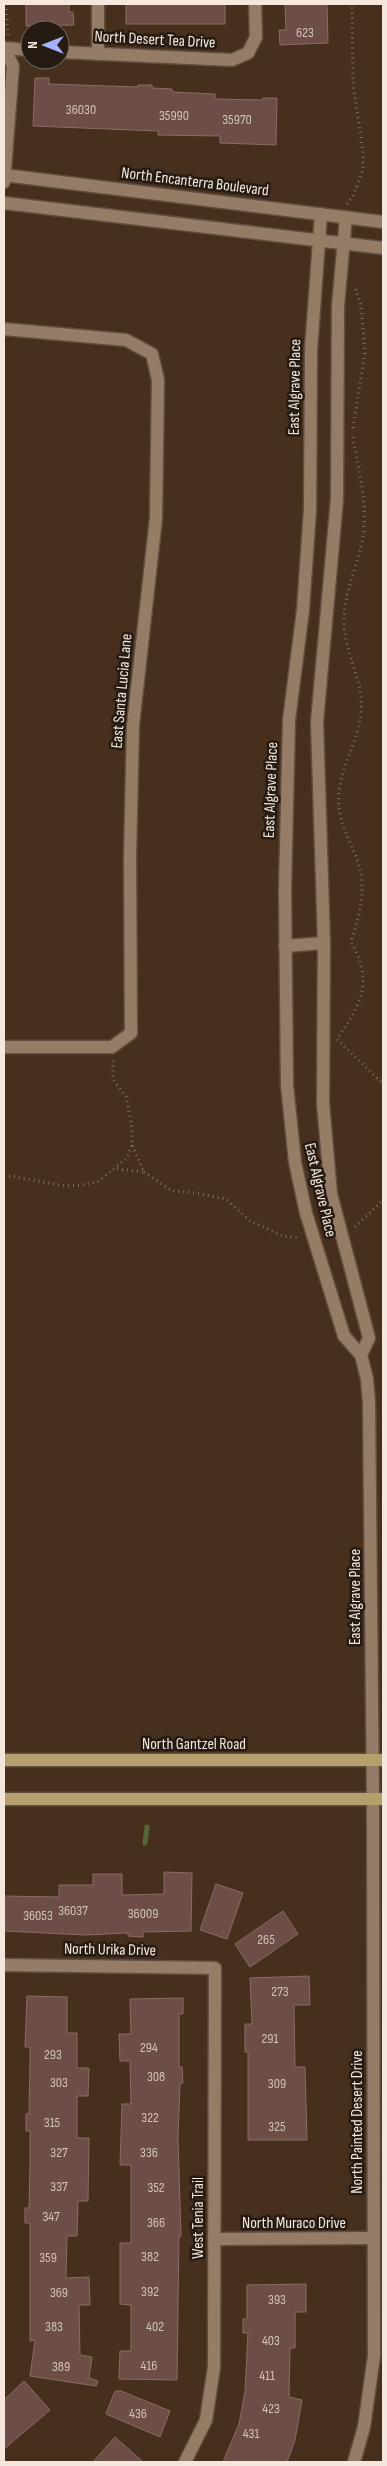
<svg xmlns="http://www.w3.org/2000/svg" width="387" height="2466" font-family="'Sofia Sans Condensed',sans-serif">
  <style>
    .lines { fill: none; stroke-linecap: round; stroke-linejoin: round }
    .stream { stroke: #58643a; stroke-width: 5 }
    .building { fill: #6c4e47; stroke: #8c6b64 }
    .minor-casing { stroke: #604e3d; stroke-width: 15 }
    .major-casing { stroke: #604e3d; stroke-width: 15 }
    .path { stroke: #816e5d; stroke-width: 3; stroke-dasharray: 1 4; stroke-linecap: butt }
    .minor { stroke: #957c67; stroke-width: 12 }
    .major { stroke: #b59f6c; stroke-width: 12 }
    .labels { text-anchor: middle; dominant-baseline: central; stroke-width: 5; stroke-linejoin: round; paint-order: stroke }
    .number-label { font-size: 14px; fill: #d3c1b7 }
    .street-label { font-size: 16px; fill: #f5e7dc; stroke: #251b12 }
  </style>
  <rect width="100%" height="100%" fill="#46301d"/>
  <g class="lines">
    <path class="stream" d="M145,1843L147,1827"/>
  </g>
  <g class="building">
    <path d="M26,4H69V12H73L74,25L26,26Z"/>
    <rect x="126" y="4" width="99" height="20"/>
    <path d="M285,4H327L328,43L280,45L279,30H286Z"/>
    <path d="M35,78H49V84L138,87V85H152V88L172,89V92L215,94V99L263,100V98H277L276,145L220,143V136L158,135V131L33,126Z"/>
    <path d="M164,1872L192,1873L191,1931L143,1932V1937L128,1936V1933L86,1935L4,1931V1896L59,1897V1885H93V1874H122V1895L164,1894Z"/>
    <path d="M216,1884L243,1893L227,1939L200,1930Z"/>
    <path d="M283,1911L298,1934L250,1967L235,1944Z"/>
    <path d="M309,1976L310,2005H294L295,2067H305L307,2140H248V2052H245V2024H252L250,1978Z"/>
    <path d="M27,1996L67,1997V2033H77V2068H89L88,2096H77V2138H89L88,2201H78L77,2236H67L66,2278L89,2277L90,2305H79L80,2355L92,2357L89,2378L98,2381L96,2386L30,2376L35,2340L30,2341V2223H25V2208H29L30,2166V2131H26V2114H29L30,2061V2047H25Z"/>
    <path d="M183,1998V2014H179V2067H182L183,2083H180L178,2138L181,2236H179L177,2380L119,2379L120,2351H131V2305L120,2304V2243H131V2165H120L122,2104H131L130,2061H120L119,2034H131L130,1999Z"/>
    <path d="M306,2284V2312H295V2348H290L289,2397L302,2400L295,2440L287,2462H223L239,2424L245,2392L248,2333H243V2319H247V2285Z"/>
    <path d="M24,2381L50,2410L4,2449V2400Z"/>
    <path d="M115,2391H121L170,2411L160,2437L106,2414Z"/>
    <path d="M115,2437L143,2462H93Z"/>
  </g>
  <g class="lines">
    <defs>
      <g id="minor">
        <path d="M98,4V54"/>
        <path d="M4,48L30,50"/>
        <path d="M60,52L232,60L248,53L256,37L255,4"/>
        <path d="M4,175L383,222"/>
        <path d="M4,182L13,66L4,48"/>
        <path d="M4,203L383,248"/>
        <path d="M321,214L311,350L310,510L303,610L289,720L285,890L287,1085L295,1162L306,1213L344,1336L361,1355L367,1379L369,1403L373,1799L374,2356L364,2427L354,2462"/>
        <path d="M346,217L338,306L337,499L317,722L324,943L323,1103L331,1194L369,1338L361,1355"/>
        <path d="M4,329L126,340L152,354L158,380L156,518L133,725L130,857L131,1033L112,1047H4"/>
        <path d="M285,946L324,943"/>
        <path d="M4,1965L215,1968L214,2367L206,2420L185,2462"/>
        <path d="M214,2239L373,2238"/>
      </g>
      <g id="major">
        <path d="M4,1760H383"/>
        <path d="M4,1799H383"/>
      </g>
    </defs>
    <use href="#minor" class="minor-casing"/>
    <use href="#major" class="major-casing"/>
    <g class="path">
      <path d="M6,4L8,36"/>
      <path d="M347,204L353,196L363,170V151L353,84L352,4"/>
      <path d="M353,428L365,353L361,305L355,287"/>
      <path d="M353,437C357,466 367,497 364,527C362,559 344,588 344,620C343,651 365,681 361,713C358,745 335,774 339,808C341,825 349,839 355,854C368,886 361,911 351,942C374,982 361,1004 337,1039L383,1084"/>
      <path d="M117,1169L144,1172L132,1145"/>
      <path d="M144,1172L172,1191L189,1192L226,1199L250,1221L283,1236L300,1238"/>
      <path d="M4,1175L66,1186L82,1185L99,1181L127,1158L132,1145V1127L126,1097L113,1079V1060"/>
      <path d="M355,1227L383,1200"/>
    </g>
    <use href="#minor" class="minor"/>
    <use href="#major" class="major"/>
  </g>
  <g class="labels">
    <g class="number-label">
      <text x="305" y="32">623</text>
      <text x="81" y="109">36030</text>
      <text x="174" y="115">35990</text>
      <text x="237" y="119">35970</text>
      <text x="73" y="1910">36037</text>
      <text x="143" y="1913">36009</text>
      <text x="38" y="1915">36053</text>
      <text x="266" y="1939">265</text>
      <text x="280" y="1991">273</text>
      <text x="270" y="2038">291</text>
      <text x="149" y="2047">294</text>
      <text x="53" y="2054">293</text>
      <text x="156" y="2076">308</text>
      <text x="59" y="2082">303</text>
      <text x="277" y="2083">309</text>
      <text x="150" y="2117">322</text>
      <text x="52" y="2122">315</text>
      <text x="277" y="2126">325</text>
      <text x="59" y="2152">327</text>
      <text x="149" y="2152">336</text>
      <text x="59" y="2186">337</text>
      <text x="156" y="2187">352</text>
      <text x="51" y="2216">347</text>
      <text x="156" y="2222">366</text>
      <text x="150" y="2256">382</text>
      <text x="48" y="2257">359</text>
      <text x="150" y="2291">392</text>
      <text x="59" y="2292">369</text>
      <text x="277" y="2299">393</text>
      <text x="54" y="2326">383</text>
      <text x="155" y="2326">402</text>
      <text x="271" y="2340">403</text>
      <text x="149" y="2365">416</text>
      <text x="61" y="2366">389</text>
      <text x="267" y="2375">411</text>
      <text x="271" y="2408">423</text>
      <text x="138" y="2413">436</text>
      <text x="251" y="2433">431</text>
    </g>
    <g class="street-label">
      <text transform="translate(155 40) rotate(3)">North Desert Tea Drive</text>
      <text transform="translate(195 182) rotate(7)">North Encanterra Boulevard</text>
      <text transform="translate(295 387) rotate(-89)">East Algrave Place</text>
      <text transform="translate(122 691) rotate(-85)">East Santa Lucia Lane</text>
      <text transform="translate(271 790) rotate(-88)">East Algrave Place</text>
      <text transform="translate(320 1190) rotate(77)">East Algrave Place</text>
      <text transform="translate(355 1597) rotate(-90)">East Algrave Place</text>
      <text x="194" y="1744">North Gantzel Road</text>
      <text transform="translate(110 1950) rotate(1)">North Urika Drive</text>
      <text transform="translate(357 2122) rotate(-90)">North Painted Desert Drive</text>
      <text transform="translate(198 2218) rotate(-90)">West Tenia Trail</text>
      <text x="294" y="2223">North Muraco Drive</text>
    </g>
  </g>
  <rect width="387" height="2466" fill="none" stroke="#f5e7dc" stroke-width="10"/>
  <g transform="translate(45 45) rotate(270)"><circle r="24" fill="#251b12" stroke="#786d63"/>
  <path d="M0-4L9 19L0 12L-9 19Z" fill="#a3b2fd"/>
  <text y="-8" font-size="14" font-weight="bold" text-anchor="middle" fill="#f5e7dc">N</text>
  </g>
</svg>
